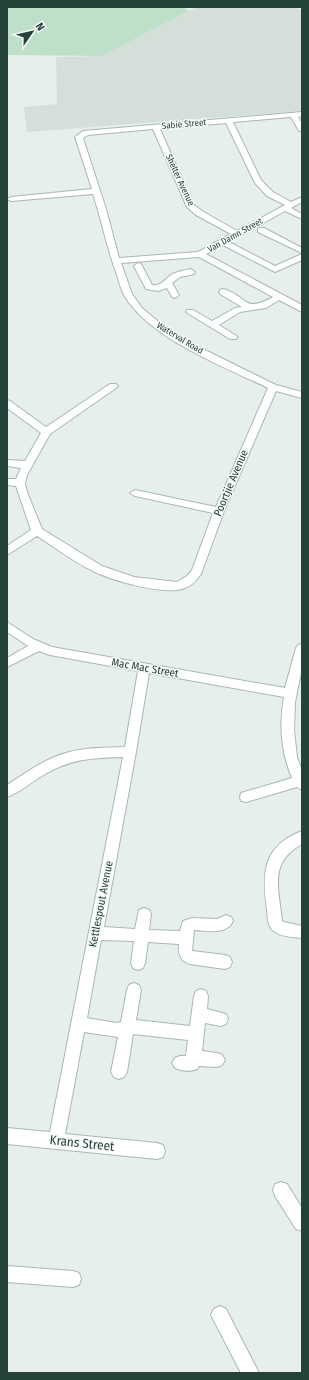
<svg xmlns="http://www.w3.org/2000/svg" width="309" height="1380" font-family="'Fira Sans Condensed',sans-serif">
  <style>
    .built { fill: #d4dfda }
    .green { fill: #bfe0c8 }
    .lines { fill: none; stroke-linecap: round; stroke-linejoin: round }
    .minor-casing { stroke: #a8b8b2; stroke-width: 2 }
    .minor { fill: #fff; fill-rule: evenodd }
    .labels { text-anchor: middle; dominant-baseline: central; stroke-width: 3; stroke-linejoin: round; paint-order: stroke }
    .far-street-label { font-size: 9px; fill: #24423a; stroke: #f7fbf9 }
    .street-label { font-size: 11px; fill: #24423a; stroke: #f7fbf9 }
    .near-street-label { font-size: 13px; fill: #24423a; stroke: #f7fbf9 }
  </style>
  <rect width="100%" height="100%" fill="#e6efeb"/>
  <path class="built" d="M197,7H292L302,10V111L27,132L24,107L57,104L56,57L102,56Z"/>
  <path class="green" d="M7,7H183L189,11L102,56L7,55Z"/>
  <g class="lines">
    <defs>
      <g id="minor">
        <path d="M302,112V116L298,117L302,123V131H299L291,117L233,122L261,180L273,192L291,202L302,197V202L291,208L302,214V219L285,211L229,242L275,266L302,254V260L275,272L223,245L206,254L302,305V312L279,300L266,308L240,312L219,325L238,337L236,339H230L186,312L187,310H193L212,321L235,308L242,307L220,294L219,292L220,290L223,289C249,296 242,314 273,297L199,257L121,263L132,294L142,308L167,329L199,347L276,385L302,392V398L276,391L224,511L201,574C197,579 192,586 185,588C166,596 114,581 95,572C75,563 56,548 37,536L7,555V546L31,530L16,486L7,485V479H16L21,468L7,466V460L25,461L41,433L7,408V400L10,401L46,427L110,384H116L118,386L116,388L50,434L27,475L25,483L27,492L42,529L102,566L134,577L177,582L187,576L192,570L213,513L135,496L130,493L135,490L216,507L268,388C223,366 150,339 124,295C121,289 119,282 117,275C107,249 102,221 93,194L11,201L7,199L11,197L92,189L75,137L83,131ZM226,123L255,183L267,196L285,205L237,231L202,211L193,204L160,129ZM153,129L187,207L196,215L231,234L198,252L119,258L106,209L83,138L88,135Z"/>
        <path d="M258,228H264L302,248V253L258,232Z"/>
        <path d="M138,263L141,264L152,285C163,287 166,276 175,273C180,271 186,270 191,269L195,272L194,274L180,277L172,283L179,295L175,298L172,297L167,288L158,291L146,289L134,266Z"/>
        <path d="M7,622L33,639L52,647L285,688L296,648L298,645L302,644V668L295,702L294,730L297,757L302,771V790L297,787L246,802L241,801L240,797L241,793L292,778C281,752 279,725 284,697L149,673L136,752L104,927L135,929L139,910L144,908L149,910L151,914L149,930L180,931L183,921L192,918L217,919L226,915L231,917L233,921C227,935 207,931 194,930L192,951L225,955L230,957L232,962L230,967L225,969L190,964C180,961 178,954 179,944L148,942L145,963L143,968L138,970L133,968L131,963L134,941L101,940L87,1018L116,1023L121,1022L127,990L129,985L134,983L139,985L141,990L136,1020L190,1026L194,996L196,991L201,989L206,991L208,996L207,1009L226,1014L228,1019L226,1024L221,1026L205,1023L202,1051L217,1053L222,1055L225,1060L222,1065L217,1067L199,1066L197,1069C190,1072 182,1071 175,1068L172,1063L175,1058L180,1056H186L188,1040L133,1034L127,1072L124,1077L119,1079L114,1077L111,1072L118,1037L84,1032L65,1134L157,1143L163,1145L165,1151L163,1157L157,1159L7,1144V1128L50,1132L123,757C91,758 69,759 42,776C30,783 19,793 7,797V785C26,773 44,759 66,753C85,747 105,748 125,747L138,671L50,655L39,651L7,667V658L28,646L7,632Z"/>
        <path d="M302,831V844C268,863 279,888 282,921L284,922L302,926V938C294,937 282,937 275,932C267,927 268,918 267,910C262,874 262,846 302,831Z"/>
        <path d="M281,1182L287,1184L302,1208V1231L296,1229L275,1196L273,1190L275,1184Z"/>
        <path d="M7,1266L73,1271L79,1273L81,1279L79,1285L73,1287L7,1282Z"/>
        <path d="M220,1306L226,1309L259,1373H241L211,1315L214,1309Z"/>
      </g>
    </defs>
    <use href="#minor" class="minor-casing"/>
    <use href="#minor" class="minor"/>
  </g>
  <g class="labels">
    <g class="far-street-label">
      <text transform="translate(184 124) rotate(-5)">Sabie Street</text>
      <text transform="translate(180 180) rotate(65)">Shelter Avenue</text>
      <text transform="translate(235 235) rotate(-29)">Van Damn Street</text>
      <text transform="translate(180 338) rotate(31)">Waterval Road</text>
    </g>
    <g class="street-label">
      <text transform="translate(231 483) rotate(-67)">Poortjie Avenue</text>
      <text transform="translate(145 668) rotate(10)">Mac Mac Street</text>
      <text transform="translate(101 904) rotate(-79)">Kettlespout Avenue</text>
    </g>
    <g class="near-street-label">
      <text transform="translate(82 1143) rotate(6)">Krans Street</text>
    </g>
  </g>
  <rect width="309" height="1380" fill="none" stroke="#24423a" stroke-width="16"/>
  <g transform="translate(32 32) rotate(56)" stroke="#f7fbf9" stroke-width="3" paint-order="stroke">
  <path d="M0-3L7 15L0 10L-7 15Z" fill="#24423a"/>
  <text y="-6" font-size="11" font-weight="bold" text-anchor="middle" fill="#24423a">N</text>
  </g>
</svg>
